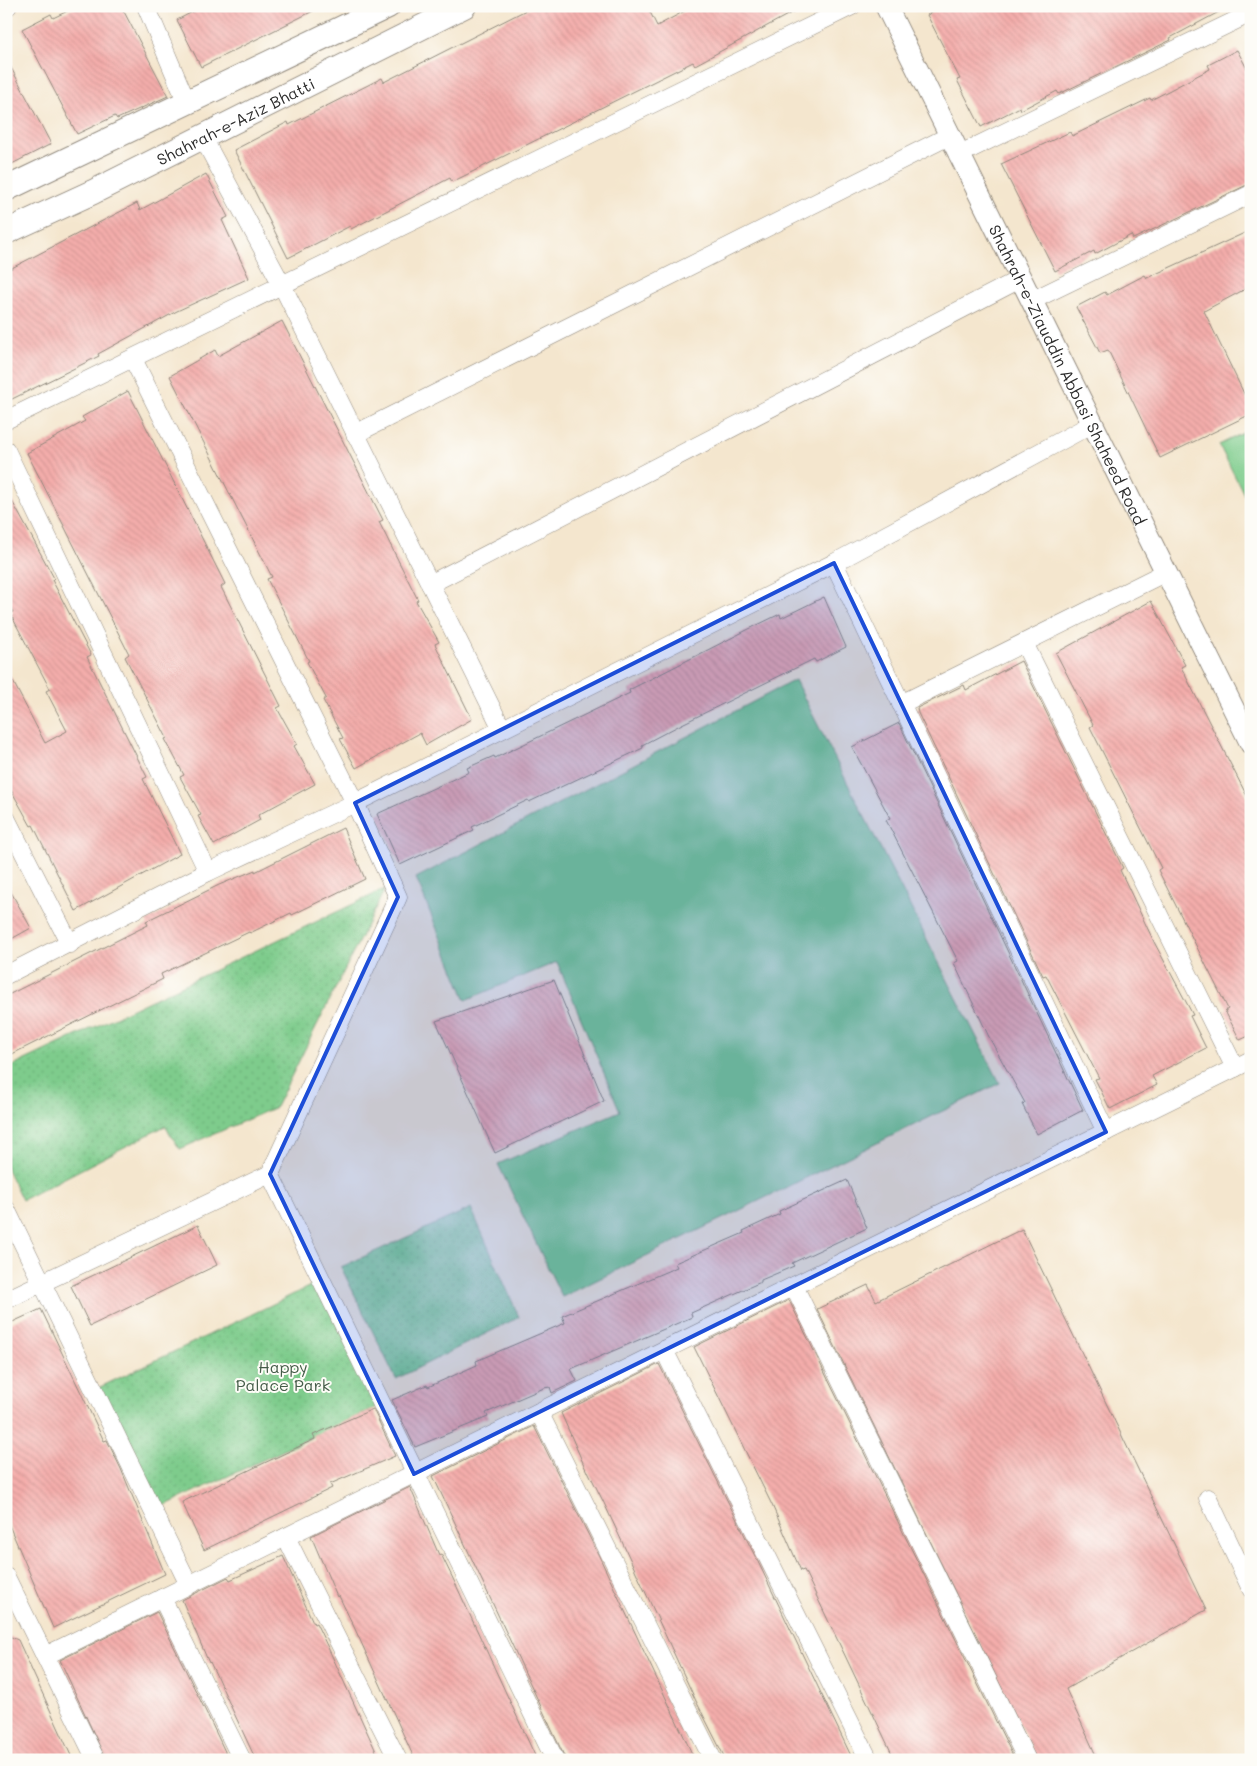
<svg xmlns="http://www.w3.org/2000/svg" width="1257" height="1766" font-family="Mali,sans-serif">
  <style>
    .park { fill: url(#park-dots); stroke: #547c5c }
    .pitch { fill: #7ecc8c; stroke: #547c5c }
    .building { fill: url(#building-back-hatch) }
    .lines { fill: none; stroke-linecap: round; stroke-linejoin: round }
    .minor-casing { stroke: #90887c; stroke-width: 19 }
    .tertiary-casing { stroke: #90887c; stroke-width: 23 }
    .secondary-casing { stroke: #90887c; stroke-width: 26 }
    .minor { stroke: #fff; stroke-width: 18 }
    .tertiary { stroke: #fff; stroke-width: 21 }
    .secondary { stroke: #fff; stroke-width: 24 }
    .marked { fill: #1d4ed8; fill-opacity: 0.2; stroke: #1d4ed8; stroke-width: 4; stroke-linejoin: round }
    .labels { text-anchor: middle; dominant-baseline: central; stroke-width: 4; stroke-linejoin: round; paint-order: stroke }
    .street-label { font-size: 16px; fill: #2b2b2b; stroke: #fdfcf7 }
    .park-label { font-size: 16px; fill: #445b48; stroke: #fdfcf7 }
  </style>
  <defs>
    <pattern id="park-dots" width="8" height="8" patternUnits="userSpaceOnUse" patternTransform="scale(1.25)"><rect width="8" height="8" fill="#7ecc8c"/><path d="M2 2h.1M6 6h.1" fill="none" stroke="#6daf79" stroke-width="1.8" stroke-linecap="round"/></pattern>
    <pattern id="building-back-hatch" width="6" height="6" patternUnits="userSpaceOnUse" patternTransform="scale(1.25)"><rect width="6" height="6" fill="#f4adab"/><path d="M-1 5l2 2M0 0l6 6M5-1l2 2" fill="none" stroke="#d19593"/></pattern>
  </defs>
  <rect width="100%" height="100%" fill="#fdfcf7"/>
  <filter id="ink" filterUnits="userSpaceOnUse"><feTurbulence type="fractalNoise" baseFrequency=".02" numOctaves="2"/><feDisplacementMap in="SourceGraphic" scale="10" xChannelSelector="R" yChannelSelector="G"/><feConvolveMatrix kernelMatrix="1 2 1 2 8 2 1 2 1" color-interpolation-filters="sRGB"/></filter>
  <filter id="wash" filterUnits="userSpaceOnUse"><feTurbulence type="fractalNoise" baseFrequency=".0096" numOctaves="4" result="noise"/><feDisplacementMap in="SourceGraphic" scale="20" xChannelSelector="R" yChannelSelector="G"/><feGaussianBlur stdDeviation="1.12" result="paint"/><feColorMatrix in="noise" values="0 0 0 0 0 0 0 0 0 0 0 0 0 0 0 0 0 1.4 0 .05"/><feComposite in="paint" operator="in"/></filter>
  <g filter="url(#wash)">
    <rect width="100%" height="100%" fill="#f4e6ce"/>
    <g class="park">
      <path d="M385,889L276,1107L180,1149L165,1126L22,1200L6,1167V1069Z"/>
      <path d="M471,1208L519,1317L396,1379L341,1267Z"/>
      <path d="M321,1281L377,1407L153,1511L94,1390Z"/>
    </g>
    <g class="pitch">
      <path d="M1251,429V508L1219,445Z"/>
      <path d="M795,680L1000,1083L562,1297L498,1164L620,1111L557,962L466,1000L416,878Z"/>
    </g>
    <g id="blocks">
      <g class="building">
        <path d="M78,6H121L168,96L117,119L115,116L77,134L22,29L51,14L53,18Z"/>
        <path d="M204,6H323L201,67L177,20Z"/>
        <path d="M534,6H647L657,26L694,6H804L695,65L693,62L452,182L450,178L351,229L350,226L288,258L234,150L288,122L289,125L382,78L384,82Z"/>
        <path d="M944,6H1230L1170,38L1171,40L1059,94L1057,91L1021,110L1020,107L981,127L957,80L960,79L927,15Z"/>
        <path d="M1237,50L1251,76V183L1133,239L1131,235L1095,254L1094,251L1055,271L1001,164L1070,132L1072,136L1150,98L1151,100L1210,69L1208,65Z"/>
        <path d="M6,58L51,144L6,167Z"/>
        <path d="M206,174L228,217L222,220L249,278L177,311L98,354L99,356L6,402V271L137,203L140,210Z"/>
        <path d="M1251,230V286L1204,311L1251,408V414L1160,458L1108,350L1100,353L1076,307L1105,292L1107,295L1145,275L1147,278Z"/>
        <path d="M282,321L383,520L379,522L418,600L416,601L439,642L435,644L472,719L426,745L420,733L356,768L340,739L343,738L323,700L326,698L307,662L309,661L267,579L272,577L170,376L215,350L218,356Z"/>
        <path d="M128,391L225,584L221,587L281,706L277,708L297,744L294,746L315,784L258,815L260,820L214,845L198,816L201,815L180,777L184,775L165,739L167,738L125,657L129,654L27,453L85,421L82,417Z"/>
        <path d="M6,490L54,578L52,580L91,655L87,657L147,777L143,779L180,854L76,911L33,825L31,826L6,781V668L45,743L67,731L46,691L50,689L10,613L13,612L6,601Z"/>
        <path d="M824,597L846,647L816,662L814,659L682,724L642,745L643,748L529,802L528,800L472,827L474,830L400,865L377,814L469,772L467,768L494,756L495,758L630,693L629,690L749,629L780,614L781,618Z"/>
        <path d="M1151,601L1185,665L1181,667L1251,804V1035L1240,1040L1225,1011L1228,1009L1158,870L1161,868L1090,727L1093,725L1056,653Z"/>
        <path d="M1021,661L1123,868L1120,870L1154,942L1193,1015L1190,1016L1206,1048L1152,1076L1157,1085L1110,1109L1095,1079L1099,1078L1046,975L1043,976L918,713L917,708L964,685L966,690Z"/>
        <path d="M899,723L1083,1110L1037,1134L1022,1104L1025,1103L990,1039L954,963L958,961L886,820L890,818L852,747Z"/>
        <path d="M343,828L365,879L292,915L291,913L250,933L249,932L161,974L163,979L6,1057V996L148,925L146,921L219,885L255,870V872Z"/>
        <path d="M6,883L31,928L6,942Z"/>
        <path d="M554,980L604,1101L495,1153L436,1021Z"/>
        <path d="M847,1180L867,1228L792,1263L794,1266L761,1280V1282L691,1313L692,1317L571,1369L577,1381L552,1393L550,1387L544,1388L486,1413L488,1417L415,1447L392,1400L427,1385L428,1387L477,1365L476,1361L565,1323L562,1316L677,1267L675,1263L744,1233L743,1231L780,1214L779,1211Z"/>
        <path d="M198,1225L217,1265L90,1326L71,1286Z"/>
        <path d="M1022,1229L1206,1610L1066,1689L1098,1760H1037L817,1309L868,1285L876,1301Z"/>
        <path d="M789,1300L1015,1760H895L804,1570L801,1571L772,1505L694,1347Z"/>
        <path d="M41,1309L104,1441L107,1440L121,1469L165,1574L53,1628L6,1518V1325Z"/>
        <path d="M659,1364L760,1566L853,1760H726L696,1701L604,1503L588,1471L587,1472L561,1413Z"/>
        <path d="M373,1409L395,1456L330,1484L332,1488L204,1550L182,1502L315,1439L313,1435Z"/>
        <path d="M534,1426L599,1556L695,1760H566L433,1476Z"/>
        <path d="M410,1487L439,1555L441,1554L457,1587L537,1760H415L355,1629L339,1596L337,1597L311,1536Z"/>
        <path d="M283,1556L314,1624L316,1623L332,1656L380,1760H256L210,1662L209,1663L182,1600L228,1577L230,1580Z"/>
        <path d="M157,1612L209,1718L229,1760H106L60,1660Z"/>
        <path d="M6,1635L18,1640L73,1760H9L6,1754Z"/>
      </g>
    </g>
  </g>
  <g filter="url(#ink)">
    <use href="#blocks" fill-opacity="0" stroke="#90887c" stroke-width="1"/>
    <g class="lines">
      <defs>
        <g id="minor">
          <path d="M146,6L187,103"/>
          <path d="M6,7L8,6"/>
          <path d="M202,136L282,285L502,729"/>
          <path d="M958,155L1251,13"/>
          <path d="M1031,301L1251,194"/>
          <path d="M6,420L852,6"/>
          <path d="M355,434L949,136"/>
          <path d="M6,450L208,872"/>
          <path d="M834,563L1106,1132"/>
          <path d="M430,584L1020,279"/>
          <path d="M1024,643L1235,1068"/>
          <path d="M901,704L1166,572"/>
          <path d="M6,818L70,944"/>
          <path d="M6,975L208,872L355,803L834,563L1092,424"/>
          <path d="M270,1174L555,1760"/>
          <path d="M6,1209L189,1585"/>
          <path d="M794,1286L1027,1760"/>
          <path d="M6,1300L270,1174L398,897L355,803L133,359"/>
          <path d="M664,1350L869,1760"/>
          <path d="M539,1412L713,1760"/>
          <path d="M1208,1498L1251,1589"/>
          <path d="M286,1537L398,1760"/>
          <path d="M6,1577L96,1760"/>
          <path d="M162,1598L242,1760"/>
          <path d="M45,1656L1251,1060"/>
        </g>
        <g id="tertiary">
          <path id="s1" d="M886,6L1251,744"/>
        </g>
        <g id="secondary">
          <path d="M6,189L388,6"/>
          <path id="s2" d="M6,232L93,192L464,6"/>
        </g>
      </defs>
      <use href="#minor" class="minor-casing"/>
      <use href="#tertiary" class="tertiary-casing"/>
      <use href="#secondary" class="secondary-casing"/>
      <use href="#minor" class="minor"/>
      <use href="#tertiary" class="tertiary"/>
      <use href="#secondary" class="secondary"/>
    </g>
  </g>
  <path class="marked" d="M834,563L1106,1132L414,1474L270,1174L398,897L355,803Z"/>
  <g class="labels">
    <g class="street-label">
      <text stroke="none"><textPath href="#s2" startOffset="255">Shahrah-e-Aziz Bhatti</textPath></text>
      <text stroke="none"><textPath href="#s1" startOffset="411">Shahrah-e-Ziauddin Abbasi Shaheed Road</textPath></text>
    </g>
    <g class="park-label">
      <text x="283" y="1366">Happy<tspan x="283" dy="18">Palace Park</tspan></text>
    </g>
  </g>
  <rect width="1257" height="1766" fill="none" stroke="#fdfcf7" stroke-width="25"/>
</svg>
